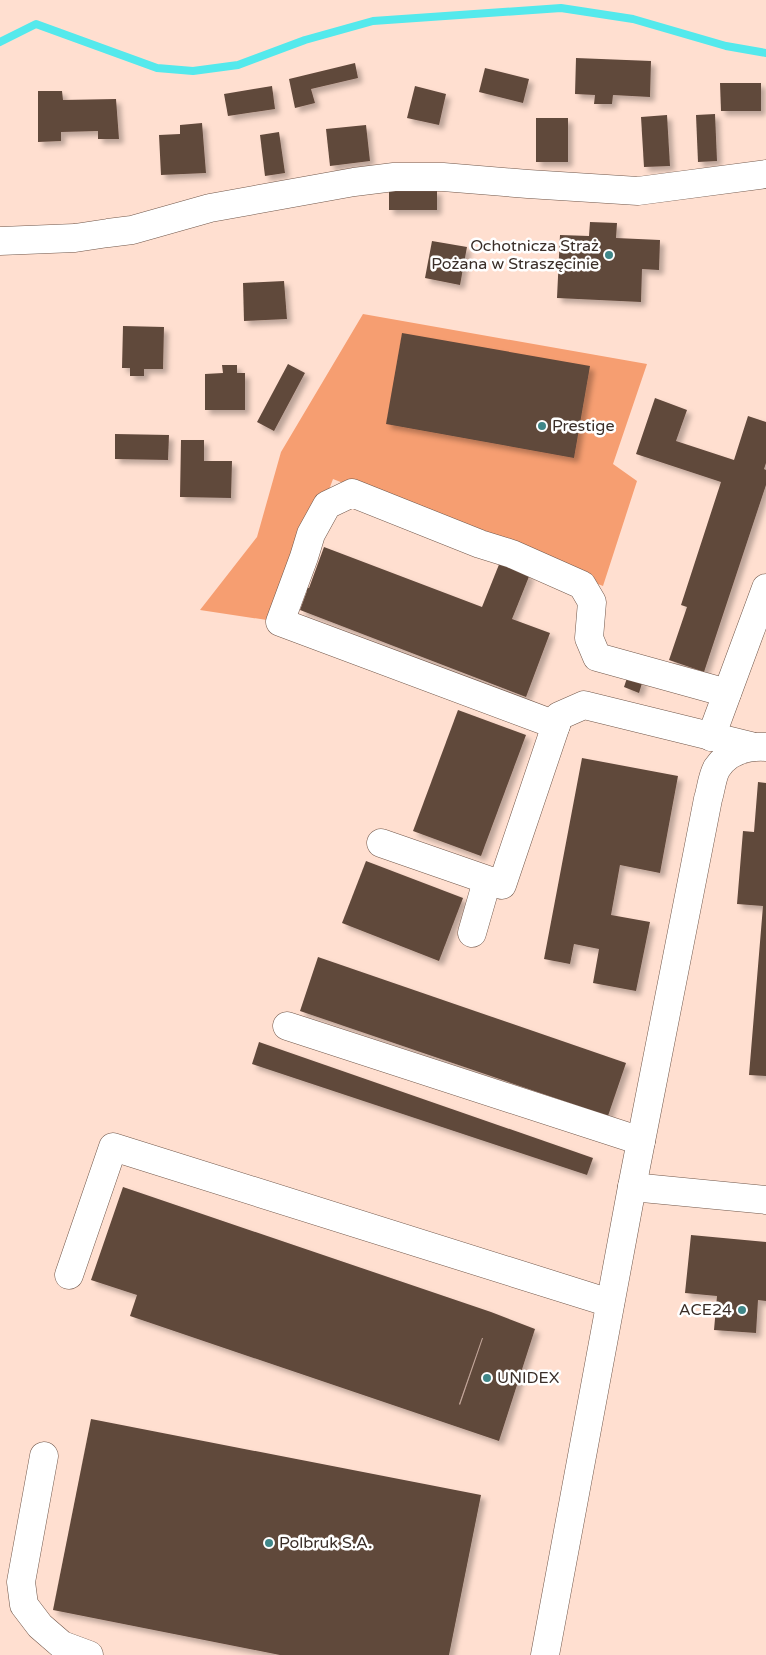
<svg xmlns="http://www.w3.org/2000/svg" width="766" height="1655" font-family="'Varela Round',sans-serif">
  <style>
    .green { fill: #f69e71 }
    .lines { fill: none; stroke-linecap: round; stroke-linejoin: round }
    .stream { stroke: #54e9ec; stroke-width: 8 }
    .building { fill: #61483b; fill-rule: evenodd; filter: url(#shadow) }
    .minor-casing { stroke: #71574a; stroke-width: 29 }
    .minor { stroke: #fff; stroke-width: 28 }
    .poi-dot { fill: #3f8789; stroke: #fff; stroke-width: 2 }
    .labels { text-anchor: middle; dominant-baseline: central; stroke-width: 5; stroke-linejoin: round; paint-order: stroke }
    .poi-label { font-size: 16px; fill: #3a2e28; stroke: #fff; text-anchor: start }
  </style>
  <defs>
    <filter id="shadow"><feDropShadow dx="4.5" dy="4.5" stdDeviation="2.5" flood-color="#0004"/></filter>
  </defs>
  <rect width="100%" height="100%" fill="#ffdfd0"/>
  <path class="green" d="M363,314L647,364L613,464L637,481L603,586L333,479L280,622L200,610L257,537L281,452Z"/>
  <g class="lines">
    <path class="stream" d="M0,42L36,24L157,68L193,71L238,65L305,40L373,21L561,8L633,19L726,46L766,53"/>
  </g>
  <g class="building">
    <path d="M576,58L651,61L650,97L613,95L612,104H594L595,95L575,94Z"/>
    <path d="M355,63L358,78L311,89L315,103L295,108L289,79Z"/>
    <path d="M485,68L529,79L523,103L479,92Z"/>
    <path d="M720,83H761V111H721Z"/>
    <path d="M272,86L275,109L228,116L224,94Z"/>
    <path d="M415,86L446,94L439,125L407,118Z"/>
    <path d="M38,91H62L63,100L116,99L119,139H98V131L61,132V141L38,142Z"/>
    <path d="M715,114L717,161L698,162L696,115Z"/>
    <path d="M667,115L670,166L644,167L641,117Z"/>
    <rect x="536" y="118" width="32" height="44"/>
    <path d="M202,123L206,173L161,175L159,135L180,134V125Z"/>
    <path d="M366,125L370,161L330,166L326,129Z"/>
    <path d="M279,132L285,173L265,176L260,135Z"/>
    <rect x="389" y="190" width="48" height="20"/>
    <path d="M590,222L617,223L616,238L660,240L659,270L642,269L641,302L557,298L560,235L589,236Z"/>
    <path d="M432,241L467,247L460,285L425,278Z"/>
    <path d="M284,281L287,319L244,321L243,283Z"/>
    <path d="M123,326L164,327L163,369H144V376H130V368H122Z"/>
    <path d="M402,333L590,366L574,458L386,424Z"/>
    <path d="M288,364L305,373L274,431L257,422Z"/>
    <path d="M222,365H237V373H245V410H205V374L223,373Z"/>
    <path d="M655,398L687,410L676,441L734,460L748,416L766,422V463L764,469L766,470V485L704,672L669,660L687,607L681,605L721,482L636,454Z"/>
    <path d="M115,434L169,435L168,460L115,459Z"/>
    <path d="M181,440H204V461H232L231,498L180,497Z"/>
    <path d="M324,547L482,607L500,562L530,574L512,619L550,633L526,697L300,610L307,591L305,590L306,587L309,588Z"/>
    <path d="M628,675L643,680L639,693L624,687Z"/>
    <path d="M458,710L526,735L481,856L413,831Z"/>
    <path d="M582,758L678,776L660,873L620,865L611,915L650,922L636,991L593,983L599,949L574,944L570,964L544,959Z"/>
    <path d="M758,782L766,783V1076L749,1075L763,906L737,904L743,831L754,832Z"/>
    <path d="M366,861L463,898L439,961L342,923Z"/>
    <path d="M318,957L626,1063L608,1116L300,1011Z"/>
    <path d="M259,1042L593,1158L587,1175L252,1064Z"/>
    <path d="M123,1187L491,1312L535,1329L499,1441L130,1316L137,1295L91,1280ZM482,1338H483L460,1405L459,1404Z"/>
    <path d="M691,1235L766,1242V1301L758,1300L756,1333L714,1330L717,1296L685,1293Z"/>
    <path d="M91,1419L481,1495L449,1655H280L53,1610Z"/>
  </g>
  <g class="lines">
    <defs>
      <g id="minor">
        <path d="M0,241L75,238L108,233L132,230L210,208L354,182L394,177H443L528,184L638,191L766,174"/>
        <path d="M556,725L280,622L304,557L311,534L327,505L352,493L480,544L512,554L582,585L592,602L589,638L597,657L727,693"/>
        <path d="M711,737L766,588"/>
        <path d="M381,843L502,885L559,716L584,705L751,746"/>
        <path d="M472,933L487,881"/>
        <path d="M287,1026L641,1141"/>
        <path d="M632,1187L766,1200"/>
        <path d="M69,1275L113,1147L610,1303"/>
        <path d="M44,1456L21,1582L24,1605L40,1626L62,1645L89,1655"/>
        <path d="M545,1655L632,1187L708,799C711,790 712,776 717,768C728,751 748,746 766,747"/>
      </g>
    </defs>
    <use href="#minor" class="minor-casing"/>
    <use href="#minor" class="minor"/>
  </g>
  <g class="poi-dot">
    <circle cx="609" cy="255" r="5"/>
    <circle cx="542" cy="426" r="5"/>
    <circle cx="742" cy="1310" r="5"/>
    <circle cx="487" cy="1378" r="5"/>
    <circle cx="269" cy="1543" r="5"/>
  </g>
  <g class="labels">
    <g class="poi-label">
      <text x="599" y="246" text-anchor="end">Ochotnicza Straż<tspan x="599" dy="18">Pożana w Straszęcinie</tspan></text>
      <text x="552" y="426">Prestige</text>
      <text x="732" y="1310" text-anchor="end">ACE24</text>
      <text x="497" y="1378">UNIDEX</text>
      <text x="279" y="1543">Polbruk S.A.</text>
    </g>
  </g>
</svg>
